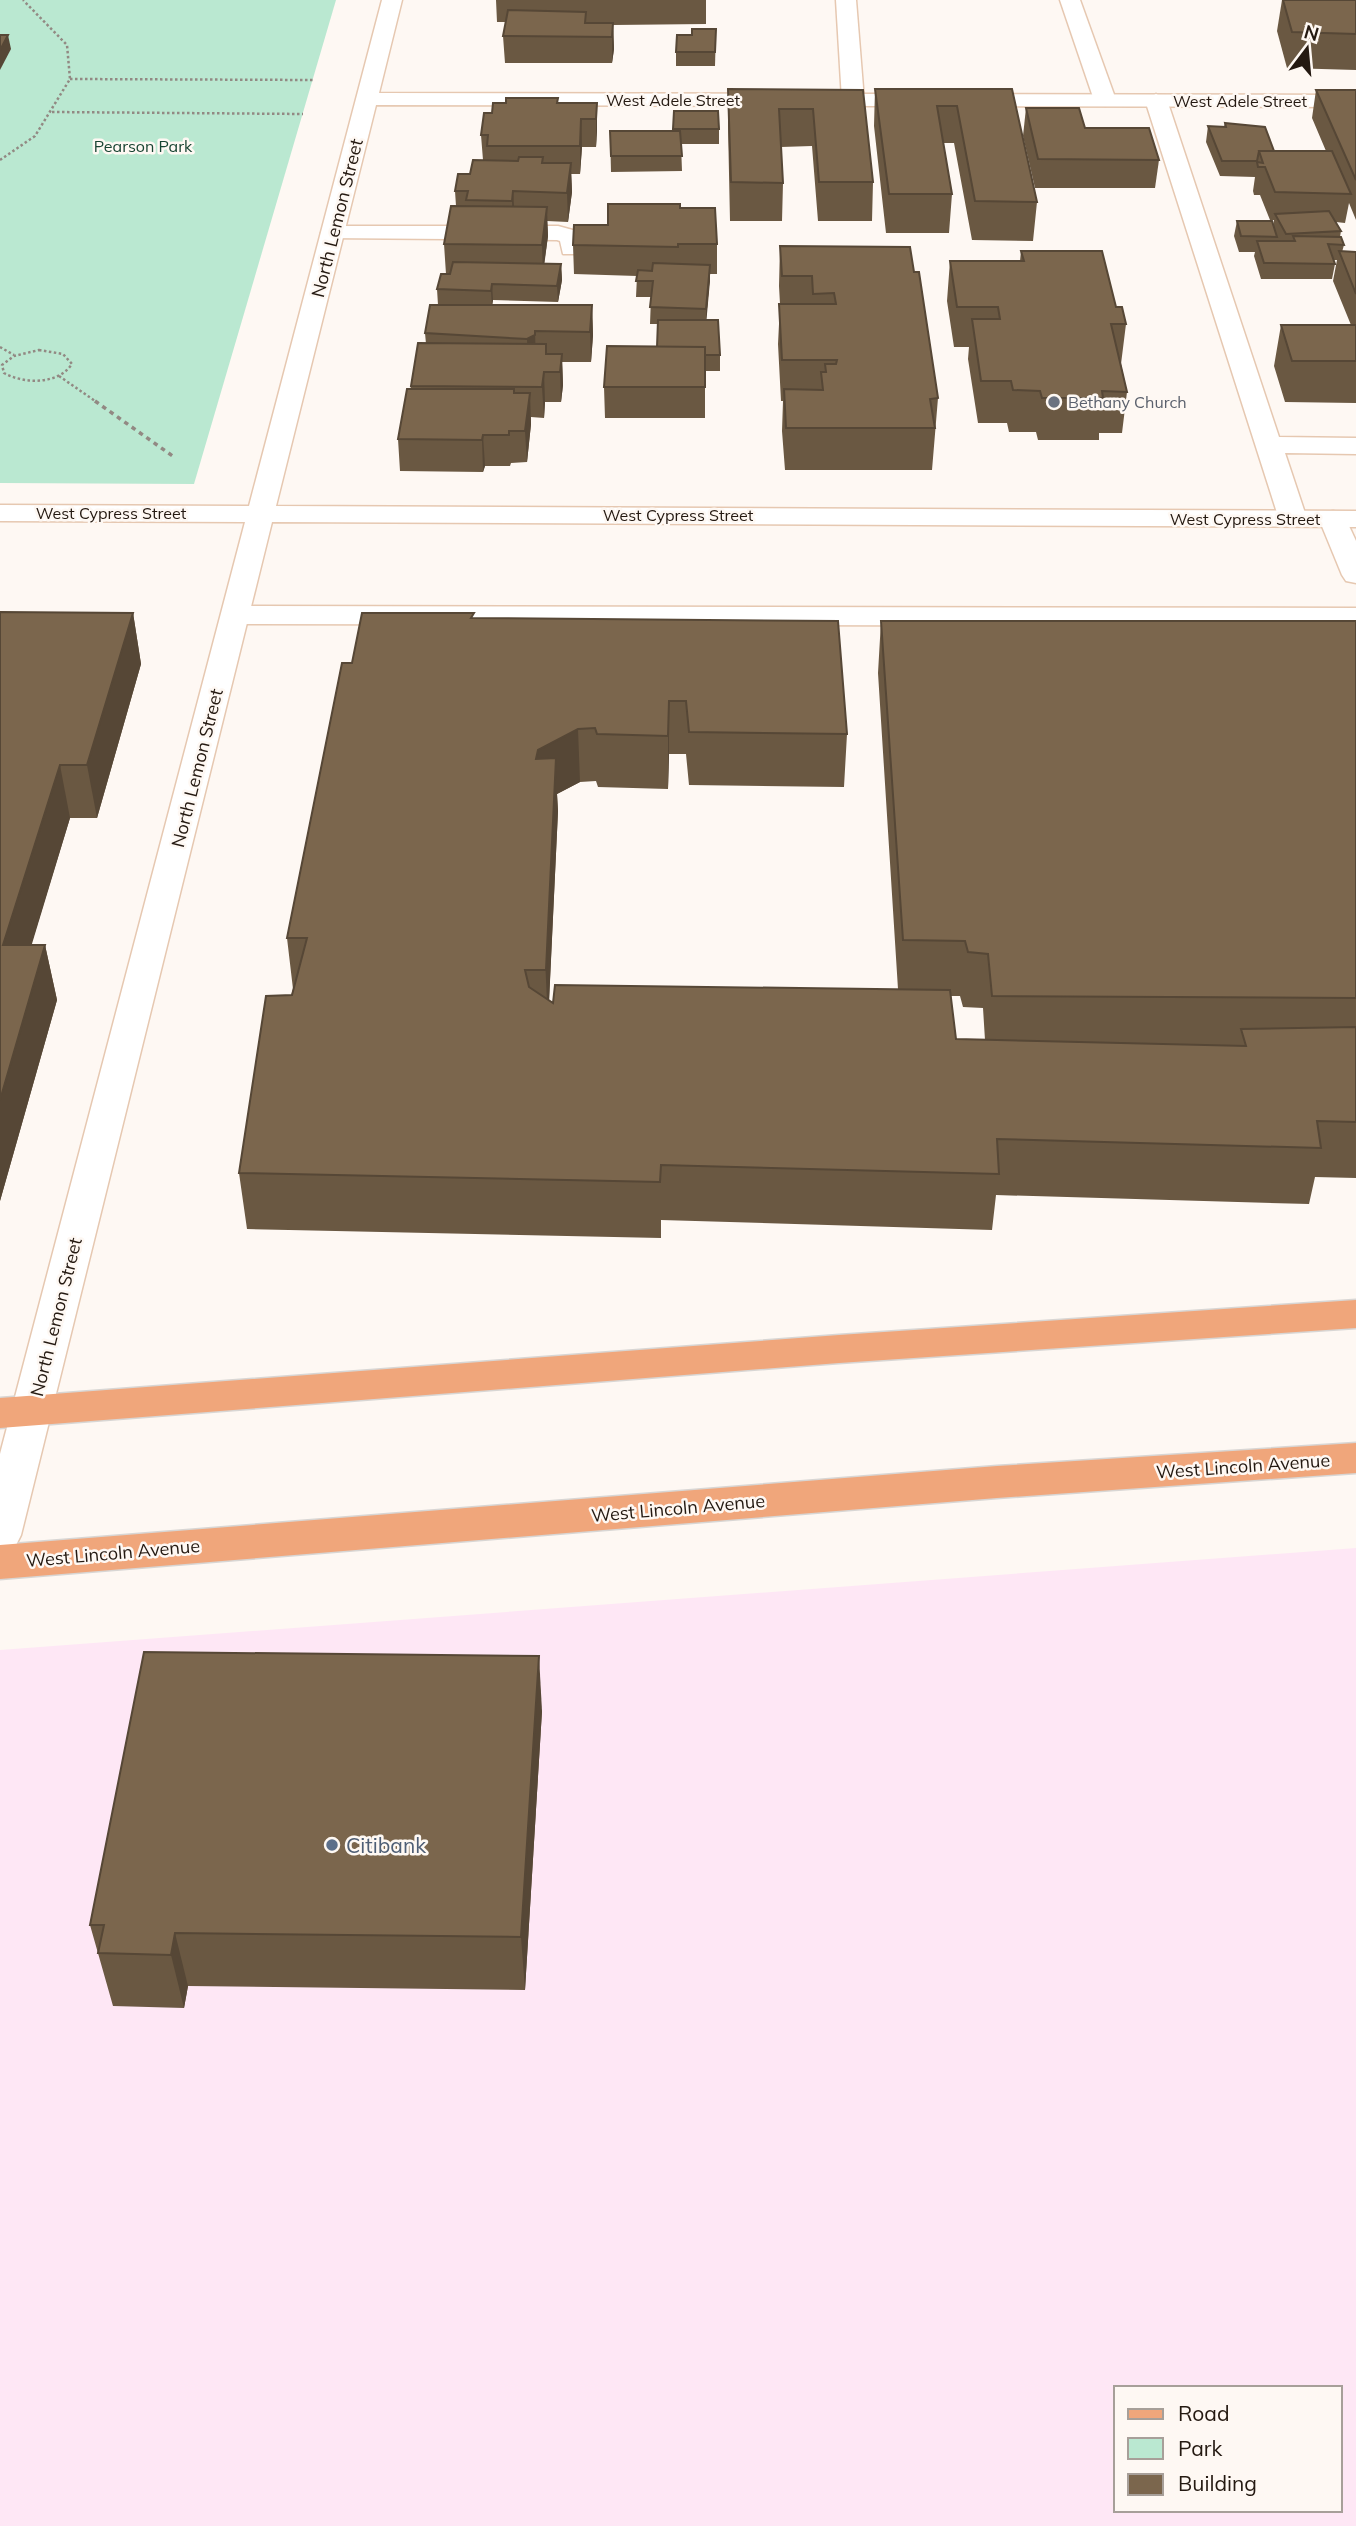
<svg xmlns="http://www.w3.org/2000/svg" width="1356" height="2526" font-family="Mulish,sans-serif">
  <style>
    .commercial { fill: #fee7f5; fill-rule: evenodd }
    .green { fill: #bae8d1 }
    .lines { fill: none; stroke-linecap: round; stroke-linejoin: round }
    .service-casing { stroke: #e6c8b1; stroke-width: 3 }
    .minor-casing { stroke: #e6c8b1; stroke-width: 3 }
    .primary-casing { stroke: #d8d6d4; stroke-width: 3 }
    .path-far1 { stroke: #928983; stroke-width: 2.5; stroke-dasharray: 2.5 2.5; stroke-linecap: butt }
    .path { stroke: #928983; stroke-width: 3.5; stroke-dasharray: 4.5 4.5; stroke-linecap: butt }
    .service { fill: #fff; fill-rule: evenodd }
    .minor { fill: #fff; fill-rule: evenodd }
    .primary { fill: #f0a67b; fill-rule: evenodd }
    .wall { fill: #6a5842; fill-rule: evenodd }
    .shaded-wall { fill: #564736 }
    .building { fill: #7b664d; stroke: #564736; stroke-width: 2 }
    .worship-dot { fill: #6b7280; stroke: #fef8f3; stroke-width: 2.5 }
    .service-dot { fill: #5c6f8a; stroke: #fef8f3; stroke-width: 2.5 }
    .labels { text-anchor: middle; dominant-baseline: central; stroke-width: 5; stroke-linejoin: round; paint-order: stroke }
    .far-street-label { font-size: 16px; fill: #241911; stroke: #fef8f3 }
    .far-park-label { font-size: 16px; fill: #184432; stroke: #fef8f3 }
    .far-worship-label { font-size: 16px; fill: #5b616d; stroke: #fef8f3; text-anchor: start }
    .street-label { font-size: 18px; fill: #241911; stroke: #fef8f3 }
    .near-service-label { font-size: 21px; fill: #4e5e75; stroke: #fef8f3; text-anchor: start }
  </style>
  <rect width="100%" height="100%" fill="#fef8f3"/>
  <path class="commercial" d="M1356,1548V2526H0V1650ZM1116,2388H1340V2510H1116Z"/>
  <path class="green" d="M0,0H336L194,484L0,483Z"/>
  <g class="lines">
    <defs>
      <g id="service">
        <path d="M836,0H856L864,100L853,106L842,100Z"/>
        <path d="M1060,0H1080L1116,100L1112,104L1105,106L1094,100Z"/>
        <path d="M1156,94L1167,100L1279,437L1356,438V454L1285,453L1307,519L1303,525H1283L1279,519L1145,100Z"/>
        <path d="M333,226H558L580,232C585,239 584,247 579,254H563L560,241L557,240L325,238L321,233L325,228Z"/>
        <path d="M1333,511L1343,513L1356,541V583L1346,581L1342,575L1319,519L1323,513Z"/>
        <path d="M236,606L1356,608V626L236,624L226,621L222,615L226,609Z"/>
      </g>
      <path id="minor" d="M382,0H402L379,93L1356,95V107L376,105L276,506L1356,511V527L272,522L21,1535L15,1547L0,1551V1454L245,522L0,521V505L249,506Z"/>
      <g id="primary">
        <path d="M1356,1300V1328L839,1363L0,1428V1398L839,1335Z"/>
        <path d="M1356,1443V1473L997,1498L0,1579V1545L997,1466Z"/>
      </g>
    </defs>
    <use href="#service" class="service-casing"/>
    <use href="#minor" class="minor-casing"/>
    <use href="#primary" class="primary-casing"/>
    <g class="path-far1">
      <path d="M70,79L314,80"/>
      <path d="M52,112L303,114"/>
      <path d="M0,160L35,136L70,79L67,45L23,0"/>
      <path d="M0,347L14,355"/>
      <path d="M39,350L63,354L72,364C58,385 24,384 4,373L2,365L14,356Z"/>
      <path d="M59,376L98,403"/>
    </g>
    <path class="path" d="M95,401L174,457"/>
    <use href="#service" class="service"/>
    <use href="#minor" class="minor"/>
    <use href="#primary" class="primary"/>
  </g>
  <g class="wall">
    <path d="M496,0H706V24L613,25L614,49L612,63H505L503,36L506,22H497Z"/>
    <path d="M1282,0H1356V70L1287,68L1277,31Z"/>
    <path d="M716,29L715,66H676V52L692,35Z"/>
    <path d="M728,89L863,90L873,182L872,221H818L812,146L781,147L783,183L782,221H730L728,126Z"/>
    <path d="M875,89H1012L1037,202L1033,241L972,240L954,143H943L952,194L949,233H886L874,126Z"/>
    <path d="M1316,90H1356V220L1349,203L1345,223L1336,222L1341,231L1340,237L1344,245L1342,252H1356V403L1285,402L1274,366L1281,325H1351L1333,281L1337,260H1334L1335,264L1332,279H1261L1254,256L1255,252H1239L1234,236L1237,221L1273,225L1274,220H1270L1260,195H1254L1253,191L1255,177L1220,176L1206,142L1208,126L1224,127L1225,123L1274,151H1326L1312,118Z"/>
    <path d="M558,103H597V130L596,147H582L580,174H571L572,192L568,222L547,221L548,236L544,264H561L562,280L558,302L493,300L492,305H592L593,335L591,362H562L563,385L561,402H545L544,418L531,417V424L527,462L511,463L510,466H485L483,472L400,471L398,439L411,386L426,344L425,333L438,305L437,289L450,274H446L444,244L456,206L455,191L483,160L481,135L492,113Z"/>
    <path d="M1026,108L1085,128L1159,160L1155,188H1035L1023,136Z"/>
    <path d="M674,111L719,129V144H681L682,171L611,172L610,131H673Z"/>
    <path d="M680,208L717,244V274H710L706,320L720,355V371H705V418H605L604,387L657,347L658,324H650L651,297H636L637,276L574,274L573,245L608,225Z"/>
    <path d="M780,246L914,272L938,398L932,470H785L782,431L783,401H781L778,344L780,304L779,286Z"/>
    <path d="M1021,251L1116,307L1126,324L1121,364L1127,392L1122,433H1099V440H1038L1036,432H1009L1007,423H978L968,359L969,347H954L947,301L950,261H1020Z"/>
    <path d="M0,612L133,613L141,664L97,818H70L31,945H45L57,1000L0,1201Z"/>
    <path d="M474,618L847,734L844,787L689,785L686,754H669L668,789L598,787L596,781L580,782L557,794L558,811L549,1000L553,1003L898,989L878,673L881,621H1356V1178L1315,1177L1309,1204L996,1195L992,1230L661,1220V1238L247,1229L239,1173L293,989L287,938L352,663ZM951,996H960L963,1007L983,1008L985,1040L956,1039Z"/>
    <path d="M542,1711L525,1990L188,1986L184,2008L113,2006L90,1925Z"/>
  </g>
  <g class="shaded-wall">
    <path d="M613,23L614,49L612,63V37Z"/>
    <path d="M8,35L11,49L0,70V50Z"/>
    <path d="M597,103V130L596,147V119Z"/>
    <path d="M581,119L582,147L580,174V146Z"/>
    <path d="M571,163L572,192L568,222L567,193Z"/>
    <path d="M513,191L515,220L513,230L512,201Z"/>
    <path d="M547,207L548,236L543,274L542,245Z"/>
    <path d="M561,264L562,280L558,302L557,286Z"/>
    <path d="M710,265V281L706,325V309Z"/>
    <path d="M492,284L493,300L492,307L491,291Z"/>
    <path d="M592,305L593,335L591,362L590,332Z"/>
    <path d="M535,331L536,366L528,370L527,339Z"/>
    <path d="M562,354L563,385L561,402L560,372Z"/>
    <path d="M544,372L545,402L544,418L542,387Z"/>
    <path d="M530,393L531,424L527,462L525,431Z"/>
    <path d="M483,435L485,466L483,472L482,440Z"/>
    <path d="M133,613L141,664L97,818L87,765Z"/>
    <path d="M669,701V754L668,789V736Z"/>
    <path d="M578,729L580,782L557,794L558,811L548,1024L536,759L538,750Z"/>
    <path d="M60,765L70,818L15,1000L3,945Z"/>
    <path d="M45,945L57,1000L0,1201V1100Z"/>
    <path d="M539,1656L542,1711L525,1990L521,1937Z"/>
    <path d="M175,1933L188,1986L184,2008L171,1955Z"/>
  </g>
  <g class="building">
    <path d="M1283,0H1356V34L1292,32Z"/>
    <path d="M508,10L586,12L585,23H613L612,37L503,36Z"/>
    <path d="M692,29H716L715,52H676L677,35H692Z"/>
    <path d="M0,35H8L0,50Z"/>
    <path d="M728,89L863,90L873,182H819L813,109H779L783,183L731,182Z"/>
    <path d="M875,89H1012L1037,202L975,201L957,106H937L952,194H889Z"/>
    <path d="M1316,90H1356V180Z"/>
    <path d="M506,98H558L557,103H597L596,119H581L580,146H487L488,135H481L484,113H492L493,103H506Z"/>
    <path d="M1026,108H1079L1085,128H1149L1159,160L1038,159Z"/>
    <path d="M674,111H718L719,129H673Z"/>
    <path d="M1225,123L1265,127L1274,151H1259L1257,161H1222L1208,126L1226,127Z"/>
    <path d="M610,131H680L682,156H611Z"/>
    <path d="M1259,151H1332L1351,194L1275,192L1265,167H1258L1257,162L1263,163Z"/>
    <path d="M519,157H543L542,163H571L567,193L513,191L512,201L466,200L468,191H455L458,174H470L473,160L518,161Z"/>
    <path d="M608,204H680V208H715L717,244H678V247L573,245L574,225H608Z"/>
    <path d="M451,206L547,207L542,245L444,244Z"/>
    <path d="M1329,211L1341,231L1286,234L1275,214Z"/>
    <path d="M1237,221H1272L1277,237L1241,236Z"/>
    <path d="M1293,236L1341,237L1344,245L1328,244L1335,264L1264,263L1257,241H1295Z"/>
    <path d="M780,246L910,247L914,272H919L938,398L930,399L935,428H786L784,389L823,390L821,372H826L825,364H836L837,360H782L779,304H836L834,293L813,294L812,276H782Z"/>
    <path d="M1021,251H1102L1116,307H1122L1126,324H1111L1127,392L1102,391L1103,398H1042L1040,391L1013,390L1011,381H981L972,319H1000L998,307H957L950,261H1024Z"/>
    <path d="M1339,251L1356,252V294Z"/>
    <path d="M453,262L561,264L557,286L492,284L491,291L437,289L441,274H450Z"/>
    <path d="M653,263L710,265L706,309L650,307L653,281H636L638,270L652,271Z"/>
    <path d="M430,305H592L590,332L535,331V335L527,339L425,333Z"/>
    <path d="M658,320H718L720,355H705V347H657Z"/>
    <path d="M1281,325H1356V361H1292Z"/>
    <path d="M418,343L546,344V354H562L560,372H544L542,387L411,386Z"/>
    <path d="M607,346L705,347V387H604Z"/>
    <path d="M407,389H514V393H530L525,431H509V435H483L482,440L398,439Z"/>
    <path d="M0,612L133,613L87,765H60L3,945H45L0,1100Z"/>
    <path d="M362,613H474L471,618L838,621L847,734L689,732L686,701H669L668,736L597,734L595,728L578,729L538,750L536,759L556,758L546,970H525L529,987L553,1003L555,985L950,990L956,1039L1246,1046L1241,1029L1356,1027V1122L1317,1121L1321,1148L997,1139L999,1174L661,1165L660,1182L239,1173L266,996L292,995L307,938H287L342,663H352Z"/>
    <path d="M881,621H1356V998L992,996L988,954L968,952L965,941L903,940Z"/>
    <path d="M144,1652L539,1656L521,1937L175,1933L171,1955L98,1953L104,1925H90Z"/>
  </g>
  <circle class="worship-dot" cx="1054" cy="402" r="7"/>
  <circle class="service-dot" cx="332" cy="1845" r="7"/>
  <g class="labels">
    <g class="far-street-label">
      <text x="673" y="100">West Adele Street</text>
      <text x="1240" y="101">West Adele Street</text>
      <text x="111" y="513">West Cypress Street</text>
      <text x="678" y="515">West Cypress Street</text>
      <text x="1245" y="519">West Cypress Street</text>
    </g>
    <g class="far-park-label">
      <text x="143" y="146">Pearson Park</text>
    </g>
    <g class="far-worship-label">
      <text x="1068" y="402">Bethany Church</text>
    </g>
    <g class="street-label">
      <text transform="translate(337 218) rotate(-76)">North Lemon Street</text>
      <text transform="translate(197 768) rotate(-76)">North Lemon Street</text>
      <text transform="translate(56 1317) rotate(-76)">North Lemon Street</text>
      <text transform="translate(1243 1466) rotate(-4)">West Lincoln Avenue</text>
      <text transform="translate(678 1508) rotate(-5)">West Lincoln Avenue</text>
      <text transform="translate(113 1553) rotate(-5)">West Lincoln Avenue</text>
    </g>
    <g class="near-service-label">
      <text x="346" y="1845">Citibank</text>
    </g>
  </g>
  <rect x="1114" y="2386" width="228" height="126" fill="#fef8f3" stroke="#a79f99" stroke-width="2"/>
  <rect x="1128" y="2409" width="35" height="10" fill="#f0a67b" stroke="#a79f99" stroke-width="2"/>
  <text x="1178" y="2421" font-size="21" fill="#241911">Road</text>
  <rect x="1128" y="2438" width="35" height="21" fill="#bae8d1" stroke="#a79f99" stroke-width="2"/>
  <text x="1178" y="2456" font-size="21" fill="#241911">Park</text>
  <rect x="1128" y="2474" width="35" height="21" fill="#7b664d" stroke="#a79f99" stroke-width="2"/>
  <text x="1178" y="2491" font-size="21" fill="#241911">Building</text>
  <g transform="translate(1307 49) rotate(16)" stroke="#fef8f3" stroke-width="5" paint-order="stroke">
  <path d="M0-5L12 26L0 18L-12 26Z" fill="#241911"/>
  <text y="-10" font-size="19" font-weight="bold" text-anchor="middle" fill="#241911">N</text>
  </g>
</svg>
